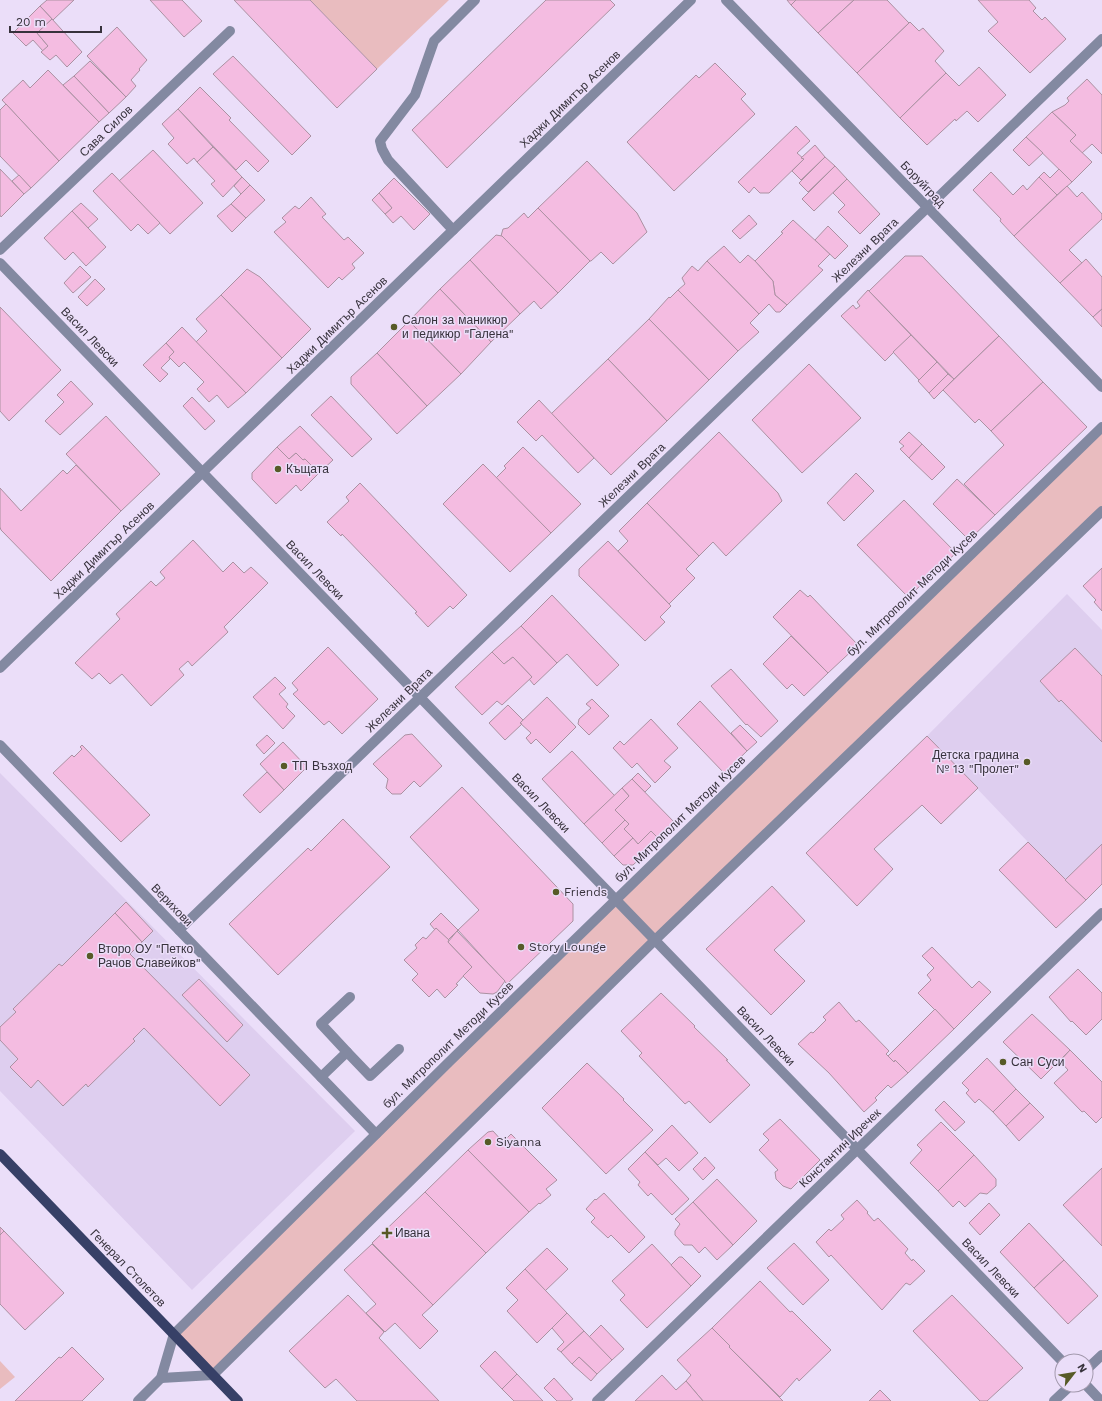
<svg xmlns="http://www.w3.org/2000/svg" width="1102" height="1401" font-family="'Work Sans',sans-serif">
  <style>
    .built { fill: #deceef }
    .green { fill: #e9bcbf }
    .building { fill: #f4bce1; stroke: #ab91a2 }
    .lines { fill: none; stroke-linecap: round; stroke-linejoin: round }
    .minor { stroke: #8389a1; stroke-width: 10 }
    .major { stroke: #374067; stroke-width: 10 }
    .poi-dot { fill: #575a27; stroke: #ebdef9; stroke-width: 1.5 }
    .labels { text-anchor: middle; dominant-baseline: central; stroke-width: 3; stroke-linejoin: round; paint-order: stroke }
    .street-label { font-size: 12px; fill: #37323c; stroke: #ebdef9 }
    .poi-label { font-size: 12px; fill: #37323c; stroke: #ebdef9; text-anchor: start }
  </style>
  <rect width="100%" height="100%" fill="#ebdef9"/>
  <g class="built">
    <path d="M1067,594L1102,630V884L1086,900L1028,842L927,736Z"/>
    <path d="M0,773L355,1131L192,1290L0,1091Z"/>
  </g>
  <g class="green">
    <path d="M310,0H449L377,69Z"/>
    <path d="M1102,427V511L213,1375L174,1334Z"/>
    <path d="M0,1361L15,1377L0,1389Z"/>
  </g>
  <g class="building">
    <path d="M47,0H74L53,20L40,6Z"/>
    <path d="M150,0H182L202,21L184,37Z"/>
    <path d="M234,0H310L377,69L337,108Z"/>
    <path d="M546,0H610L615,5L447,168L412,130Z"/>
    <path d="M787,0H796L791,5Z"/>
    <path d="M796,0H854L818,33L791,5Z"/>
    <path d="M854,0H887L909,23L857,73L818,33Z"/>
    <path d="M978,0H1029L1036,8L1033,11L1042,20L1045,17L1066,39L1030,73L988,31L998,22Z"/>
    <path d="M40,6L52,19L37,33L48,46L43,51L33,40L26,46L13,33Z"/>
    <path d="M52,19L82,52L67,67L56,55L50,60L41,52L48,46L37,33Z"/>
    <path d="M910,22L919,31L923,28L944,51L935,61L946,73L900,118L857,73Z"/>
    <path d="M117,27L147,60L139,69L140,70L131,80L136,86L126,97L87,56Z"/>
    <path d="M233,56L311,136L292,155L213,74Z"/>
    <path d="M90,61L126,97L109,113L74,76Z"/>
    <path d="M715,63L746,94L741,99L755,114L674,191L627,142L696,75L699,78Z"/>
    <path d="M979,67L1006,95L978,122L967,111L956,121L955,119L927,145L900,118L946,73L959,86Z"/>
    <path d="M48,70L99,122L59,161L2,100L23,80L30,88Z"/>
    <path d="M74,76L109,113L99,122L63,85Z"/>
    <path d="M1087,79L1102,95V154L1092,144L1082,153L1070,141L1076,135L1052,112L1065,105L1069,101L1067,98Z"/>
    <path d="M200,87L231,118L229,120L269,161L258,172L246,160L236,170L178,109Z"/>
    <path d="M6,104L59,161L31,188L0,156V110Z"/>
    <path d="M178,109L213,147L197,162L194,158L187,164L168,144L174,138L162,124Z"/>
    <path d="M1052,112L1076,135L1070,141L1092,162L1072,182L1026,137Z"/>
    <path d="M796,126L810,141L797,153L804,159L769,193H760L754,187L749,193L738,182Z"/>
    <path d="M1026,137L1043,153L1029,166L1013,150Z"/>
    <path d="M815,145L825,157L801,180L792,171L804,159L801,158Z"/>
    <path d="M213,147L242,177L223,197L211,184L215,181L197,162Z"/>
    <path d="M153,150L203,203L170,234L119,181Z"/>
    <path d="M825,157L835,166L808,192L799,183Z"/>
    <path d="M587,161L637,213L647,232L613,264L601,252L591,261H590L538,208Z"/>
    <path d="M835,166L847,179L814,211L802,199Z"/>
    <path d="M0,169L24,194L1,217L0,215Z"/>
    <path d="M1059,169L1072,182L1057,195L1039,177L1044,172L1050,178Z"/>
    <path d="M991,172L1013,195L1023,185L1027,190L1039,177L1057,195L1014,236L1000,221L1001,219L973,190Z"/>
    <path d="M112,173L160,223L148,234L138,224L131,231L93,191Z"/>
    <path d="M19,175L31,188L24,194L12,181Z"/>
    <path d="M242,177L250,185L241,194L234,186Z"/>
    <path d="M394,178L430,214L414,230L401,216L393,223L385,214L392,208L379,193Z"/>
    <path d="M847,179L880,214L860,234L838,212L845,205L833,193Z"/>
    <path d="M250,185L265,200L246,218L231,204Z"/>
    <path d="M1067,186L1077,197L1082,192L1102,214V219L1069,250L1082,263L1060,283L1014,236Z"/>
    <path d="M379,193L392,208L385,214L372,200Z"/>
    <path d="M311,197L326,214L322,217L344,240L348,237L364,253L352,264L355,268L342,280L339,277L328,288L274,232L286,222L282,218L295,206L299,209Z"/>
    <path d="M81,203L98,219L88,228L72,211Z"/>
    <path d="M231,204L246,218L232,232L217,216Z"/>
    <path d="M538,208L590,261L558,293L501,236L503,229L508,228L524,213L528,218Z"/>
    <path d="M72,211L106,247L86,266L73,252L65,260L44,238Z"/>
    <path d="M749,215L757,224L740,239L732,231Z"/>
    <path d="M793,220L830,254L818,266L823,270L787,305L775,295L773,281L755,261L783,233L781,232Z"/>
    <path d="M828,226L848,246L835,259L815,240Z"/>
    <path d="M496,235L502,236L558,293L541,309L534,301L520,314L470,260Z"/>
    <path d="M724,246L740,263L748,255L755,261L773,281L775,295L787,305L780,312H776L769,304L759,314L707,261Z"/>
    <path d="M905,256H922L999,336L954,379L869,291Z"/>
    <path d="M1086,259L1102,277V309L1093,317L1060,283Z"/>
    <path d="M470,260L520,314L491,342L440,289Z"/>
    <path d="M707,261L759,314L750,323L759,332L738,351L678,290L685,284L682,278L692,266L698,271Z"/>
    <path d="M80,266L91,277L73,293L64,283Z"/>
    <path d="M247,269L260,277L311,329L282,358L221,295Z"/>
    <path d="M95,279L105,289L87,306L78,297Z"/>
    <path d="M440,289L491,342L461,374L409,321Z"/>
    <path d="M678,290L738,351L709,380L649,319L669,297L670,298Z"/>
    <path d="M868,290L911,335L885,361L841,316L853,305L856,309L860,306L857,302Z"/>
    <path d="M221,295L282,358L246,393L196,342L207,331L196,319Z"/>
    <path d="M0,307L61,370L9,421L0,411Z"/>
    <path d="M1102,309V327L1093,317Z"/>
    <path d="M649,319L709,380L667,421L608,359Z"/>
    <path d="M409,321L461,374L427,406L377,353Z"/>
    <path d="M182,327L246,393L228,408L217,395L209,402L197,389L204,382L184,362L179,367L169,357L174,352L166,343Z"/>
    <path d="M911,335L937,362L919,380L893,352Z"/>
    <path d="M999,336L1043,382L991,431L979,419L975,423L943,390Z"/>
    <path d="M166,343L174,352L169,357L170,359L161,368L168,374L160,382L143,365Z"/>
    <path d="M377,353L427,406L397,434L351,384V377Z"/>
    <path d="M608,359L667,421L611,475L551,414Z"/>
    <path d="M937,362L948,374L929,393L918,381Z"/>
    <path d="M809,364L861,418L802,473L752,420Z"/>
    <path d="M948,374L954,379L934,399L929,393Z"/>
    <path d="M71,381L93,404L60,435L45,421L64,402L57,395Z"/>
    <path d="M1043,382L1087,427L995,515L964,484L1004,445L991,431Z"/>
    <path d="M331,396L372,439L352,457L311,415Z"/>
    <path d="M192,397L215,421L205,430L183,406Z"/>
    <path d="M539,400L594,458L578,473L542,435L536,441L517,422Z"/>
    <path d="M106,416L160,474L121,511L66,454Z"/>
    <path d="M300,426L333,460L319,473L305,459L303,460L296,453L289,459L277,447Z"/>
    <path d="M719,432L778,493L782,501L726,556L713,542L699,556L647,503Z"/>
    <path d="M909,432L922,444L909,458L900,449L904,446L899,442Z"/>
    <path d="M922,444L945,467L932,480L909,458Z"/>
    <path d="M277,447L289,459L296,453L303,460L305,459L319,473L301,491L296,485L276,504L252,479V473Z"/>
    <path d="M523,447L581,504L551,533L496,478L506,468L504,466Z"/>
    <path d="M483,464L551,533L510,572L443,504Z"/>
    <path d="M76,465L121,511L51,581L1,530L0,527V488L21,511L63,470L67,474Z"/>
    <path d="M856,473L874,491L844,521L827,503Z"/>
    <path d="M957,479L995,515L969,540L933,504Z"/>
    <path d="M360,483L467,595L453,609L450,606L428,627L415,613L417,612L342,534L341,536L327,522L349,501L346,497Z"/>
    <path d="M904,500L956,553L908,597L857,545Z"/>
    <path d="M647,503L699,556L686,569L695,578L669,604L618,551L628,541L619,531Z"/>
    <path d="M193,540L223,572L233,562L244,573L251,567L268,583L224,627L228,632L192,666L188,661L179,669L184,675L151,706L122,674L110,684L99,673L92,679L75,663L120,619L116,614L151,581L156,586L165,578L160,572Z"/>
    <path d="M608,541L671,606L660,617L665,622L645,641L579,576V569Z"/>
    <path d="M1102,568V611L1094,602L1096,600L1083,586Z"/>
    <path d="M800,590L808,597L810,595L858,645L828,673L773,617Z"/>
    <path d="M552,595L619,665L597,686L567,654L557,663L521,626Z"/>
    <path d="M521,626L557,663L534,685L529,679L532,677L513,657L504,664L492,652Z"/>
    <path d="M791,636L828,673L804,696L792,684L787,689L763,664Z"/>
    <path d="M328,647L378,699L342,734L329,721L324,725L293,694L298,690L292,683Z"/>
    <path d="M1075,648L1102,676V742L1061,700L1059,702L1040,681Z"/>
    <path d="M492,652L504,664L513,657L532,677L502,705L497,701L482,715L455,687Z"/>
    <path d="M731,669L778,721L761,737L747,724L746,725L711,686Z"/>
    <path d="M275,677L286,688L279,694L288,704L286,707L295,716L283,729L253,697Z"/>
    <path d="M547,697L576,727L550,753L536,739L531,744L526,738L531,733L520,723Z"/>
    <path d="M592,699L609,716L589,735L578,724L579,719L591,708L586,704Z"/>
    <path d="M700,701L747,751L724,773L677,724Z"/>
    <path d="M508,705L523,720L520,723L522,724L505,740L489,723Z"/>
    <path d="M651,719L678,748L664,761L671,767L655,783L637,763L632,768L613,748L620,741L624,745Z"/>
    <path d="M740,725L757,742L747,751L731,733Z"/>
    <path d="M412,734L442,766L420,787L414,781L401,794H392L386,788L388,779L373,764L405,735Z"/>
    <path d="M267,735L275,743L264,754L256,745Z"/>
    <path d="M927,736L978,788L941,824L922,805L874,849L893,869L857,906L806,853Z"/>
    <path d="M283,742L307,767L284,790L260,764Z"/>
    <path d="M82,745L150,815L121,842L53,773L72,755L74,757L82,749L80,747Z"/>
    <path d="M572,751L615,796L584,824L542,779Z"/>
    <path d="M267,772L284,790L260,813L243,795Z"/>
    <path d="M638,773L651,786L645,792L632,779Z"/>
    <path d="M632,779L676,824L660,840L651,831L638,844L624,829L629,824L615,810L629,796L622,788Z"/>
    <path d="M462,787L573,904V921L507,984L458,930L479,910L410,837Z"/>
    <path d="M622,788L629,796L615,810L625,820L602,843L584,824Z"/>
    <path d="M343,819L390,867L278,975L229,924L308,848L311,851Z"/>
    <path d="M625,820L629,824L624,829L633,838L614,856L602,843Z"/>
    <path d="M651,831L660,840L633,865H623L614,856L633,838L638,844Z"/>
    <path d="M1028,842L1086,900L1056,928L999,870Z"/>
    <path d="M1102,844V884L1086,900L1065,880Z"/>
    <path d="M772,886L805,921L774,950L805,981L771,1015L706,949Z"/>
    <path d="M126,902L153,931L142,942L115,913Z"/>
    <path d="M115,913L142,942L130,954L250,1075L220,1106L144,1028L133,1039L135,1041L88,1087L86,1084L63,1106L38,1080L31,1088L10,1067L18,1059L0,1040V1027L16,1012L13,1009L59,964L62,966Z"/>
    <path d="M441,913L458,930L448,940L436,928L435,930L430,924Z"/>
    <path d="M436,928L449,940L448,942L472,967L456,984L458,985L445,998L437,989L429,997L412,980L418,974L404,960L417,948L415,945L423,937L426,939Z"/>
    <path d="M457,931L505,981L497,992L493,994L480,993L463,976L472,967L448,942Z"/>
    <path d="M932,947L972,988L979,981L991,992L954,1029L918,993L931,980L927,975L934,968L922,956Z"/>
    <path d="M1078,969L1102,993V1019L1086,1035L1072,1021L1071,1022L1049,997Z"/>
    <path d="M199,979L243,1025L227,1042L182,995Z"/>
    <path d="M661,993L695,1026L694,1027L728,1060H726L750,1085L710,1123L689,1101L685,1104L639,1056L642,1053L621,1031Z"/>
    <path d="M839,1002L856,1022L859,1020L889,1051L886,1054L894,1062L895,1060L908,1073L891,1088L888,1085L875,1098L877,1100L864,1112L829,1073L798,1044L811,1032L813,1033L826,1020L823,1017Z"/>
    <path d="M935,1009L954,1029L908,1073L895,1060L894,1062L888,1056Z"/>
    <path d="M1032,1014L1070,1050L1041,1079L1003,1042Z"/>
    <path d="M1070,1050L1102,1082V1117L1096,1123L1084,1111L1082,1112L1054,1083L1068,1070L1060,1061Z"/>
    <path d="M987,1058L1016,1089L993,1112L979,1099L975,1103L966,1093L969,1090L962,1083Z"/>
    <path d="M587,1063L624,1099L623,1100L653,1130L606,1174L542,1108Z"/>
    <path d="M1016,1089L1030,1103L1006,1126L993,1112Z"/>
    <path d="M944,1101L965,1122L955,1131L935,1110Z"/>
    <path d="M1030,1103L1044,1117L1019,1141L1006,1126Z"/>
    <path d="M780,1119L820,1160L791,1189L783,1186L776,1179L775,1172L778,1170L759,1150L769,1140L763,1134Z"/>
    <path d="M941,1122L974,1155L938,1191L910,1163L922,1150L917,1145Z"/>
    <path d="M672,1125L698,1153L679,1171L666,1158L658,1165L645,1152Z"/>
    <path d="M493,1131L503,1142L511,1134L557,1180L546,1189L551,1195L540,1204L539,1203L529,1212L468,1150L488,1132Z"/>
    <path d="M468,1150L529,1212L486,1253L425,1192Z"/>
    <path d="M645,1152L689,1199L672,1215L651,1193L648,1196L638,1185L640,1182L628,1169Z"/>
    <path d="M974,1155L996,1179V1186L987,1194L980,1193L965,1207L959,1201L953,1207L938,1191Z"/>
    <path d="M705,1157L715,1168L703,1180L693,1169Z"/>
    <path d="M1102,1168V1246L1063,1205Z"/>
    <path d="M717,1179L757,1221L733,1245L693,1202Z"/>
    <path d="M425,1192L486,1253L433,1305L372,1243Z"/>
    <path d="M604,1193L645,1237L629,1253L611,1235L608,1238L591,1222L595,1218L586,1209L595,1199L596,1200Z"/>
    <path d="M857,1200L868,1212L867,1213L874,1221L878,1218L908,1249L905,1253L912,1261L913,1259L925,1271L910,1285L906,1283L882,1310L831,1255L829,1257L816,1242L829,1229L831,1231L844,1219L841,1215Z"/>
    <path d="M693,1202L733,1245L717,1260L705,1247L699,1253L692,1245H684L675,1235V1231L680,1224L675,1219Z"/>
    <path d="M989,1203L1000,1215L980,1235L969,1223Z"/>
    <path d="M1029,1223L1064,1260L1034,1288L1000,1252Z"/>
    <path d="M0,1227L4,1231L0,1235Z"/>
    <path d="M4,1231L64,1293L25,1330L0,1304V1235Z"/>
    <path d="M794,1243L829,1280L803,1305L767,1268Z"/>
    <path d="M372,1244L433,1305L422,1315L438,1331L420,1349L395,1323L385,1332L366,1313L376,1304L344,1270Z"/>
    <path d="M652,1244L691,1286L647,1328L620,1300L625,1295L612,1281Z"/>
    <path d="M547,1248L568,1269L545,1291L525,1269Z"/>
    <path d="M679,1257H682L701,1276L691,1286L671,1265Z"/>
    <path d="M1064,1260L1098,1296L1068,1324L1034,1288Z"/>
    <path d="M525,1269L567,1313L537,1343L507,1311L518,1300L506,1288Z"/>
    <path d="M760,1281L790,1312L792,1311L831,1350L799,1381L797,1378L780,1397L729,1347L730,1346L712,1328Z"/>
    <path d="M348,1295L384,1332L379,1338L439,1401H357L336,1379L325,1388L289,1351Z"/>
    <path d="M952,1295L1023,1368L987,1401H980L913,1331Z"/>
    <path d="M567,1313L584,1331L561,1352L557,1349L564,1342L552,1328Z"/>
    <path d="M601,1325L624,1349L612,1360L589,1337Z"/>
    <path d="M712,1328L730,1346L729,1347L783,1401H703L686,1381L691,1375L677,1360Z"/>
    <path d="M584,1331L612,1360L597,1374L579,1357L572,1364L561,1352Z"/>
    <path d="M72,1347L104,1379L82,1401H15L59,1357L61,1358Z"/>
    <path d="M495,1351L517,1374L502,1389L480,1366Z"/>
    <path d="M579,1357L597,1374L591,1381L572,1364Z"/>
    <path d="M517,1374L543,1401H514L502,1389Z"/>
    <path d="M662,1375L676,1390L686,1381L703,1401H635Z"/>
    <path d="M554,1378L573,1399L570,1401H557L544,1388Z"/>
    <path d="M880,1390L891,1401H869Z"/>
  </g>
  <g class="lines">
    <g class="minor">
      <path d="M726,0L1102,387"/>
      <path d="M453,230L388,160L382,149L380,141L415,95L434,41L475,0"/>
      <path d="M0,250L230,31"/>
      <path d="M0,263L1062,1361"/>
      <path d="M0,668L691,0"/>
      <path d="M0,745L376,1134"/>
      <path d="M179,930L1102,39"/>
      <path d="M347,1052L370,1076L399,1049"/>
      <path d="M321,1077L347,1052L321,1024L350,997"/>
      <path d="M1086,1370L1102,1355"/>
      <path d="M161,1378L213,1375L655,940L1102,511"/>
      <path d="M1086,1385L1101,1401"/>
      <path d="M138,1401L161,1378L174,1334L449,1062L1102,427"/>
      <path d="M597,1401L1102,913"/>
      <path d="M1054,1401L1071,1385"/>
    </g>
    <path class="major" d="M0,1154L238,1401"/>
  </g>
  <g class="poi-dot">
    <circle cx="394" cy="327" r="4"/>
    <circle cx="278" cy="469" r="4"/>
    <circle cx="1027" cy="762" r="4"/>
    <circle cx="284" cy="766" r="4"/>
    <circle cx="556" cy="892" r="4"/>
    <circle cx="521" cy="947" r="4"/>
    <circle cx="90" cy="956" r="4"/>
    <circle cx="1003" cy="1062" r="4"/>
    <circle cx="488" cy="1142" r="4"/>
    <path d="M385 1227h4v4h4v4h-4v4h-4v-4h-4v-4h4z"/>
  </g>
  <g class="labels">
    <g class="street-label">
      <text transform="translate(570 99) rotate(-44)">Хаджи Димитър Асенов</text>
      <text transform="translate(106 131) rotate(-44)">Сава Силов</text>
      <text transform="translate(923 184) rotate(46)">Боруйград</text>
      <text transform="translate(865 250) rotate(-44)">Железни Врата</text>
      <text transform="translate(337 325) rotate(-44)">Хаджи Димитър Асенов</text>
      <text transform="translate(90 337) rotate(46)">Васил Левски</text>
      <text transform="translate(632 475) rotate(-44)">Железни Врата</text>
      <text transform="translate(104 550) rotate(-44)">Хаджи Димитър Асенов</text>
      <text transform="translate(315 570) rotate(46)">Васил Левски</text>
      <text transform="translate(912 593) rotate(-44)">бул. Митрополит Методи Кусев</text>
      <text transform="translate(399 700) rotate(-44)">Железни Врата</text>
      <text transform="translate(541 803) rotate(46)">Васил Левски</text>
      <text transform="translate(680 819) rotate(-44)">бул. Митрополит Методи Кусев</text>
      <text transform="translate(172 905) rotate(46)">Верихови</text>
      <text transform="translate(766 1036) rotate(46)">Васил Левски</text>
      <text transform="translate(448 1045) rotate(-44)">бул. Митрополит Методи Кусев</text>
      <text transform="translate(840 1148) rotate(-44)">Константин Иречек</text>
      <text transform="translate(128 1268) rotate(46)">Генерал Столетов</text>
      <text transform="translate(991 1268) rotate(46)">Васил Левски</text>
    </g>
    <g class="poi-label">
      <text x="402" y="320">Салон за маникюр<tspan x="402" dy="14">и педикюр "Галена"</tspan></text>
      <text x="286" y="469">Къщата</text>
      <text x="1019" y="755" text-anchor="end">Детска градина<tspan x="1019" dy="14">№ 13 "Пролет"</tspan></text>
      <text x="292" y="766">ТП Възход</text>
      <text x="564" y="892">Friends</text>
      <text x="529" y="947">Story Lounge</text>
      <text x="98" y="949">Второ ОУ "Петко<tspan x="98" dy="14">Рачов Славейков"</tspan></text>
      <text x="1011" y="1062">Сан Суси</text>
      <text x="496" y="1142">Siyanna</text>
      <text x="395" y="1233">Ивана</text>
    </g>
  </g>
  <g transform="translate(1074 1373) rotate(59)"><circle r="19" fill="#ebdef9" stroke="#a399ad"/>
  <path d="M0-3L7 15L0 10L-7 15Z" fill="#575a27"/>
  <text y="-6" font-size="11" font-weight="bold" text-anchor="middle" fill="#37323c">N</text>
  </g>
  <path d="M10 26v6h91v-6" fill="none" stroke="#37323c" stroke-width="2"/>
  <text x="16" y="26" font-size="12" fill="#37323c" stroke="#ebdef9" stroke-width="3" paint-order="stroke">20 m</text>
</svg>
